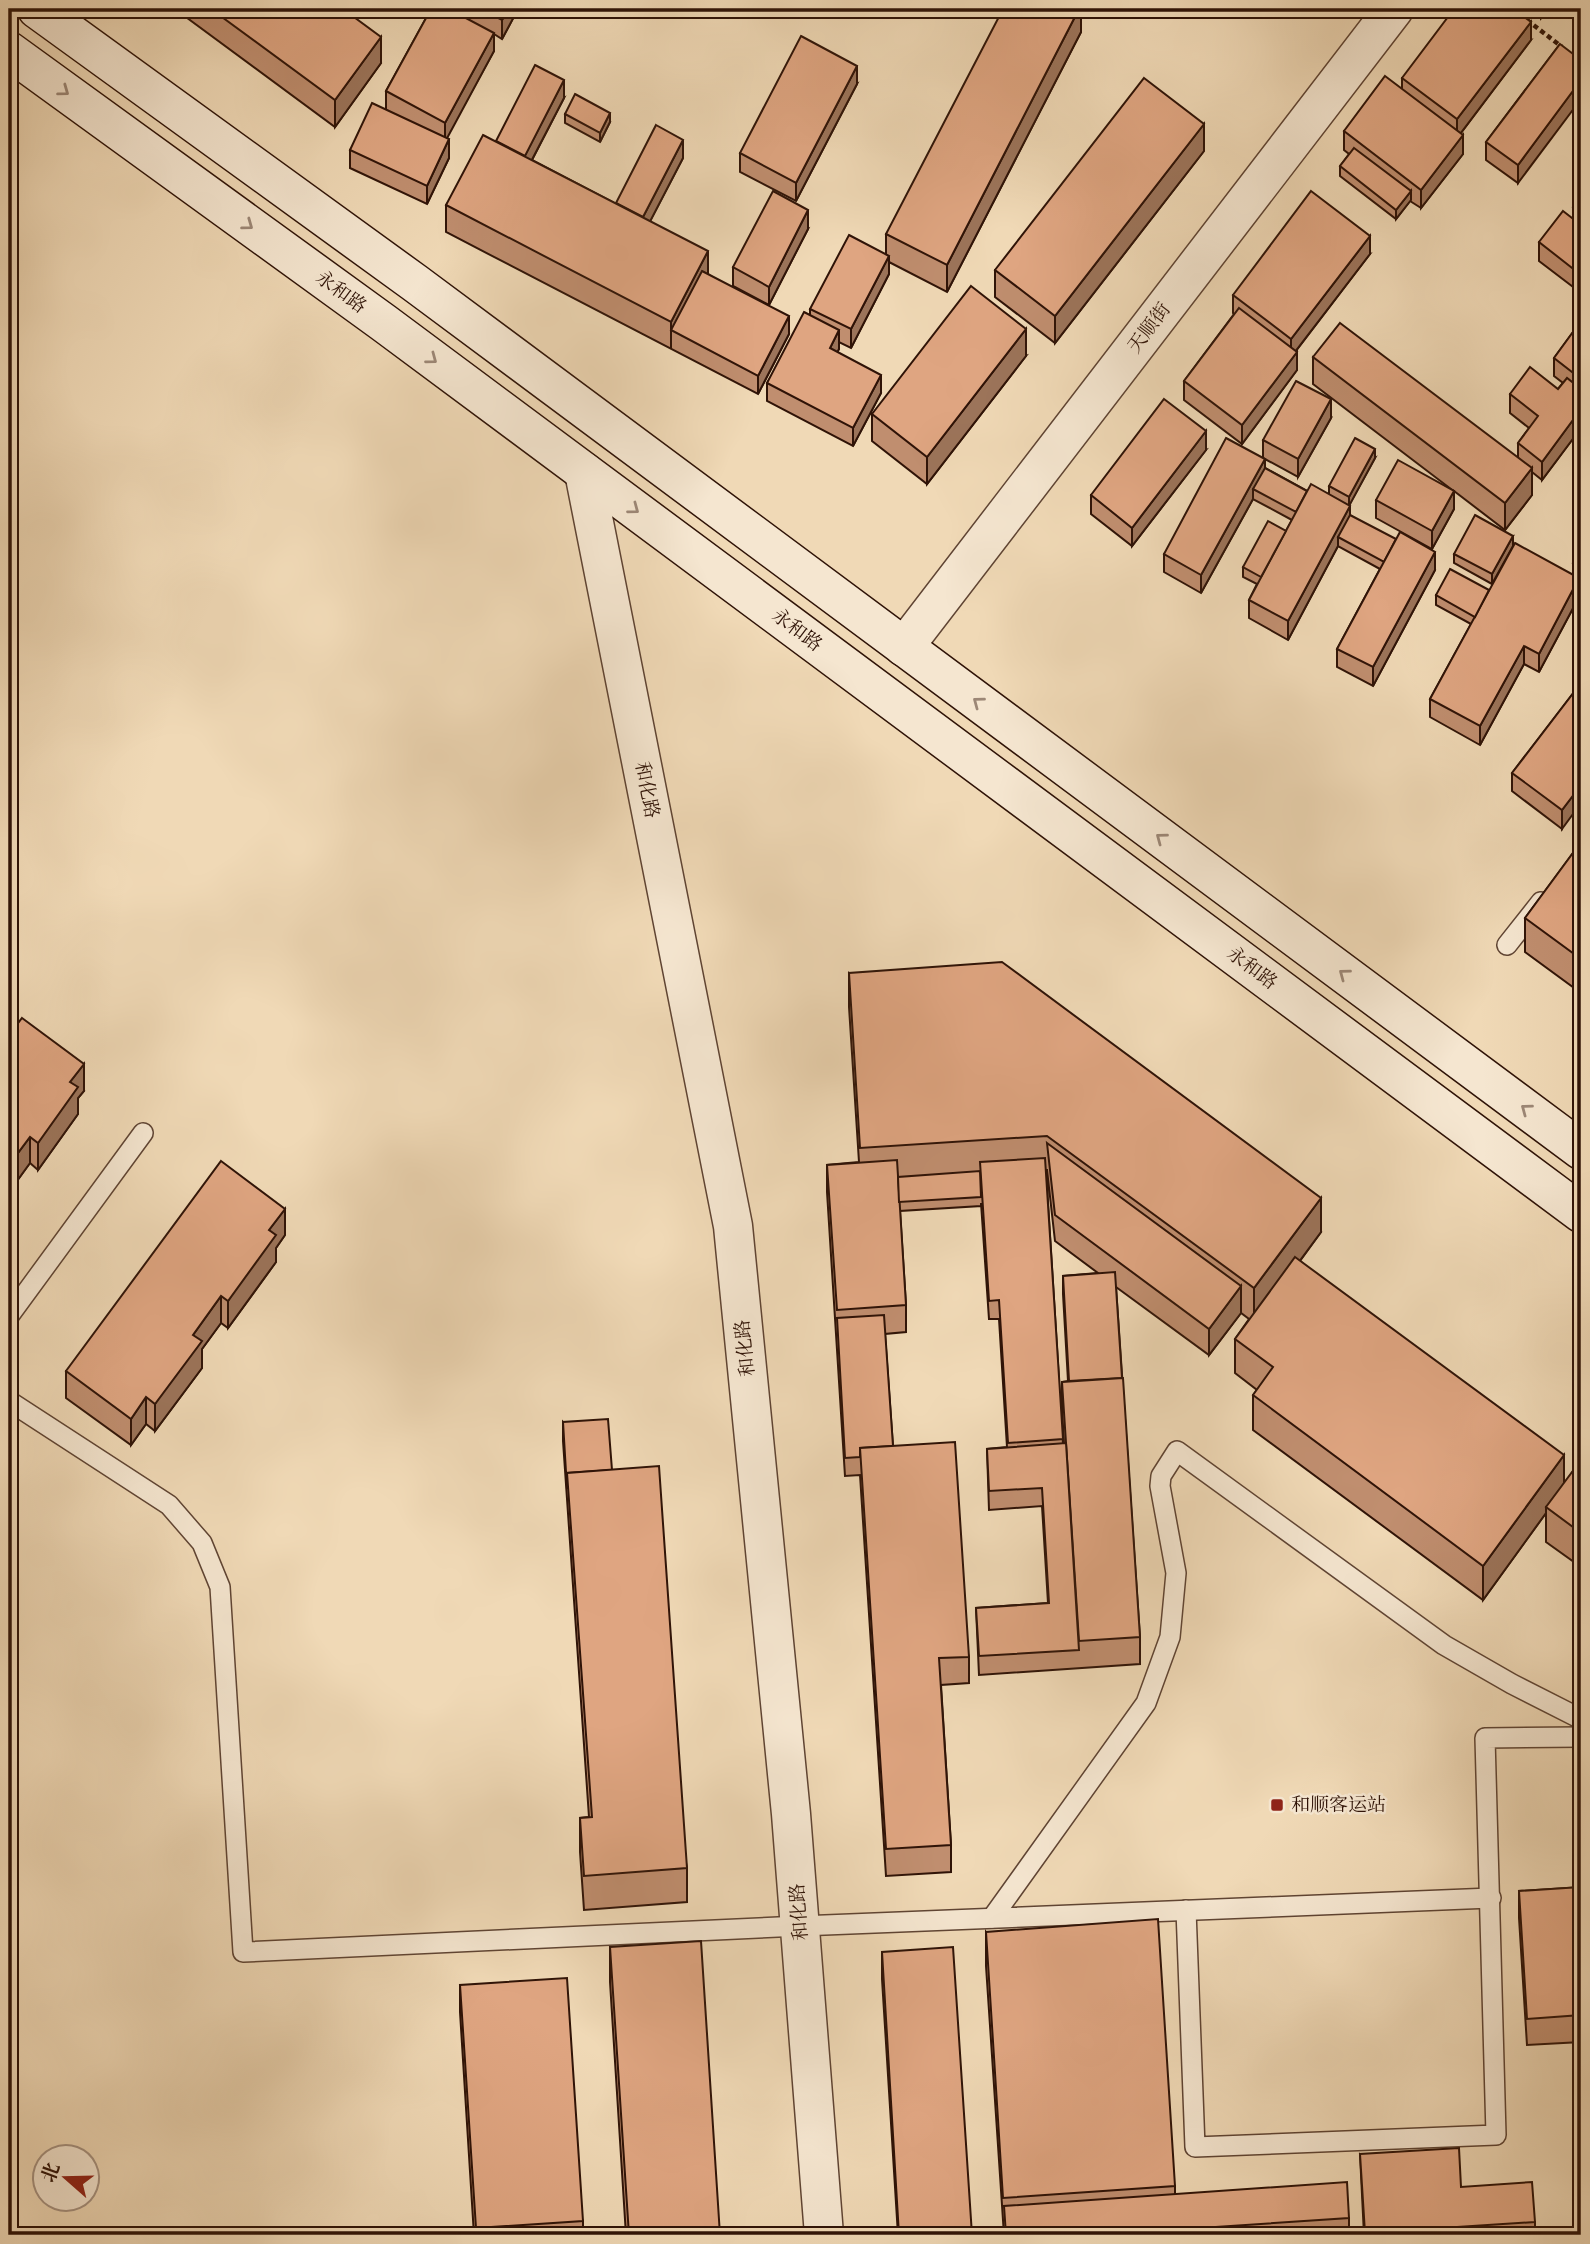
<svg xmlns="http://www.w3.org/2000/svg" width="1590" height="2244" font-family="Alegreya,'Noto Serif SC',serif">
  <style>
    .lines { fill: none; stroke-linecap: round; stroke-linejoin: round }
    .service-casing { stroke: #5f4433; stroke-width: 22 }
    .tertiary-casing { stroke: #5f4433; stroke-width: 41 }
    .secondary-casing { stroke: #2f1307; stroke-width: 41 }
    .path { stroke: #2f1307; stroke-width: 4.5; stroke-dasharray: 5 3.5; stroke-linecap: butt }
    .service { stroke: #f5e6d0; stroke-width: 19 }
    .tertiary { stroke: #f5e6d0; stroke-width: 38 }
    .secondary { stroke: #f5e6d0; stroke-width: 38 }
    .wall { fill: #c08e6f; stroke: #2f1307; stroke-width: 2; fill-rule: evenodd }
    .shaded-wall { fill: #9c745a; stroke: #2f1307; stroke-width: 2 }
    .building { fill: #dfa581; stroke: #2f1307; stroke-width: 2 }
    .oneway { stroke: #9c8776 }
    .poi-dot { fill: #8f2418; stroke: #f5e6d0; stroke-width: 2.5 }
    .labels { text-anchor: middle; dominant-baseline: central; stroke-width: 5; stroke-linejoin: round; paint-order: stroke }
    .street-label { font-size: 19px; fill: #2f1307; stroke: #f5e6d0 }
    .poi-label { font-size: 19px; fill: #2f1307; stroke: #f5e6d0; text-anchor: start }
  </style>
  <rect width="100%" height="100%" fill="#f0d9b6"/>
  <filter id="stains"><feTurbulence type="fractalNoise" baseFrequency=".00286" numOctaves="4"/><feColorMatrix values="0 0 0 0 .2 0 0 0 0 .09 0 0 0 0 .02 0 0 0 .5 -.17"/></filter>
  <radialGradient id="worn" r=".72"><stop offset=".6" stop-color="#630" stop-opacity="0"/><stop offset="1" stop-color="#630" stop-opacity=".3"/></radialGradient>
  <g class="lines">
    <defs>
      <g id="service">
        <path d="M1507,945L1541,902"/>
        <path d="M9,1316L143,1133"/>
        <path d="M9,1401L169,1505L202,1543L220,1587L243,1952L800,1926L1491,1898"/>
        <path d="M1186,1910L1195,2147L1496,2135L1485,1738L1581,1737"/>
        <path d="M992,1918L1146,1703L1170,1637L1176,1573L1160,1486L1161,1476L1177,1451L1444,1645L1512,1684L1581,1719"/>
      </g>
      <g id="tertiary">
        <path d="M584,472L733,1226L791,1814L824,2235"/>
        <path d="M904,647L1394,9"/>
      </g>
      <g id="secondary">
        <path d="M37,9L415,283L1581,1150"/>
        <path d="M9,51L384,323L1581,1213"/>
      </g>
    </defs>
    <use href="#service" class="service-casing"/>
    <use href="#tertiary" class="tertiary-casing"/>
    <use href="#secondary" class="secondary-casing"/>
    <path class="path" d="M1527,20L1562,47"/>
    <use href="#service" class="service"/>
    <use href="#tertiary" class="tertiary"/>
    <use href="#secondary" class="secondary"/>
  </g>
  <g class="wall">
    <path d="M175,9H343L381,63L335,127Z"/>
    <path d="M431,9H518L502,39L494,34V51L446,138L449,158L427,204L350,168V150L386,110V91Z"/>
    <path d="M1081,9V32L947,292L889,262V274L851,348L839,342V349L837,352L881,393L853,446L767,401V383L810,316V309L886,255V234Z"/>
    <path d="M1302,9H1316L1311,16Z"/>
    <path d="M1529,9H1548L1541,18Z"/>
    <path d="M1581,25V51L1578,48V30Z"/>
    <path d="M1531,40L1461,133L1463,154L1421,208L1410,201L1396,219L1340,176V166L1349,154L1344,150V131L1402,89V78Z"/>
    <path d="M1560,44L1518,183L1486,160V142Z"/>
    <path d="M857,84L796,201L740,172V153Z"/>
    <path d="M564,98L532,160L616,204L683,158L650,221L708,274L789,334L758,394L446,232V205L496,141Z"/>
    <path d="M565,114L610,122L600,142L565,123Z"/>
    <path d="M1204,151L1055,343L995,297V270Z"/>
    <path d="M1581,196V293L1539,261V242L1573,219V207Z"/>
    <path d="M808,229L769,305L733,286V267Z"/>
    <path d="M1370,254L1296,351L1297,370L1242,444L1184,400V381L1234,314L1233,313V295Z"/>
    <path d="M1581,321V428L1542,480L1532,472V495L1505,530L1454,491V509L1432,549L1376,518V500L1451,489L1313,384V357L1518,458V443L1529,428L1510,413V394L1558,389L1563,383L1554,376V358Z"/>
    <path d="M1026,356L927,484L872,441V414Z"/>
    <path d="M1331,418L1298,477L1265,459V468L1307,491L1329,494V486L1375,458L1349,505L1350,515L1435,570L1373,686L1337,667V649L1380,569L1338,546L1288,640L1249,618V600L1257,584L1243,577V567L1286,531L1292,520L1253,499L1201,593L1164,572V554L1263,458V440Z"/>
    <path d="M1206,450L1132,546L1091,514V495Z"/>
    <path d="M1513,536L1492,584L1454,563V554Z"/>
    <path d="M1581,552V587L1579,586V597L1539,672L1524,664L1480,745L1430,717V699L1471,624L1436,605V595L1489,590L1573,575V563Z"/>
    <path d="M1581,683L1562,829L1512,791V773Z"/>
    <path d="M1581,842V993L1525,952V918Z"/>
    <path d="M849,973L1321,1232L1300,1261L1564,1484L1581,1460V1567L1546,1542V1513L1483,1600L1253,1430V1395L1257,1390L1235,1373V1339L1249,1319L1241,1313L1209,1355L1116,1287L1140,1637V1664L979,1675L976,1608L1048,1603L1042,1506L989,1510L987,1449L1007,1447L999,1319H989L981,1203V1206L900,1211L906,1305V1332L885,1334L893,1446L969,1657V1683L941,1685L951,1845V1872L886,1876L860,1475L845,1476L827,1192V1165L859,1162L849,1007ZM1046,1170H1047L1055,1241L1098,1273L1063,1276V1294L1068,1381L1062,1382V1409L1064,1443L1063,1444Z"/>
    <path d="M9,1035L84,1091L78,1098V1114L38,1170L30,1163L9,1192Z"/>
    <path d="M285,1235L276,1248V1262L228,1328L221,1323L202,1349V1368L155,1431L146,1424L131,1445L66,1398V1371Z"/>
    <path d="M563,1422L612,1470L687,1868V1902L584,1910L580,1852V1818L589,1817L563,1441Z"/>
    <path d="M1581,1887V2042L1527,2045L1519,1918V1891Z"/>
    <path d="M986,1932L1175,2186V2194L1349,2218V2235H1004L986,1966Z"/>
    <path d="M610,1947L720,2235H626L610,1982Z"/>
    <path d="M882,1952L972,2235H898L882,1979Z"/>
    <path d="M460,1985L583,2221V2235H474L460,2012Z"/>
    <path d="M1360,2154L1461,2187L1535,2222V2235H1364Z"/>
  </g>
  <g class="shaded-wall">
    <path d="M509,9H518L502,39V20Z"/>
    <path d="M1079,9H1081V32L947,292V265Z"/>
    <path d="M1311,9H1316L1311,16Z"/>
    <path d="M1541,9H1548L1541,18Z"/>
    <path d="M1531,22V40L1457,138V119Z"/>
    <path d="M494,33V51L445,142V123Z"/>
    <path d="M381,37V63L335,127V100Z"/>
    <path d="M857,66V84L796,201V183Z"/>
    <path d="M564,80V98L524,175V157Z"/>
    <path d="M1581,80V99L1518,183V165Z"/>
    <path d="M610,113V122L600,142V133Z"/>
    <path d="M1204,124V151L1055,343V316Z"/>
    <path d="M1463,135V154L1421,208V190Z"/>
    <path d="M449,139V158L427,204V186Z"/>
    <path d="M683,140V158L643,235V217Z"/>
    <path d="M1411,191V200L1396,219V210Z"/>
    <path d="M808,210V229L769,305V287Z"/>
    <path d="M1370,236V254L1291,357V339Z"/>
    <path d="M708,251V278L671,330V349V322Z"/>
    <path d="M889,256V274L851,348V329Z"/>
    <path d="M789,316V334L758,394V376Z"/>
    <path d="M1026,329V356L927,484V457Z"/>
    <path d="M839,330V349L830,366V348Z"/>
    <path d="M1297,352V370L1242,444V425Z"/>
    <path d="M881,375V393L853,446V428Z"/>
    <path d="M1331,399V418L1298,477V459Z"/>
    <path d="M1581,409V428L1542,480V462Z"/>
    <path d="M1206,431V450L1132,546V528Z"/>
    <path d="M1375,449V458L1349,506V497Z"/>
    <path d="M1265,459V477L1253,489V499L1201,593V575Z"/>
    <path d="M1532,468V495L1505,530V503Z"/>
    <path d="M1454,491V509L1432,549V531Z"/>
    <path d="M1350,506V524L1338,537V546L1288,640V621Z"/>
    <path d="M1513,536V546L1492,584V574Z"/>
    <path d="M1435,552V570L1373,686V667Z"/>
    <path d="M1579,578V597L1539,672V654Z"/>
    <path d="M1524,646V664L1480,745V726Z"/>
    <path d="M1581,785V803L1562,829V810Z"/>
    <path d="M84,1064V1091L78,1098V1114L38,1170V1143L70,1082Z"/>
    <path d="M30,1137V1163L9,1192V1165Z"/>
    <path d="M1321,1198V1232L1254,1323V1288Z"/>
    <path d="M285,1209V1235L276,1248V1262L228,1328V1301L269,1230Z"/>
    <path d="M1241,1286V1313L1209,1355V1329Z"/>
    <path d="M221,1296V1323L202,1349V1368L155,1431V1404L193,1335Z"/>
    <path d="M146,1397V1424L131,1445V1419Z"/>
    <path d="M1564,1455V1490L1546,1507V1513L1483,1600V1566Z"/>
  </g>
  <g class="building">
    <path d="M211,9H343L381,37L335,100Z"/>
    <path d="M431,9H449L494,33L445,123L386,91Z"/>
    <path d="M481,9H509L502,20Z"/>
    <path d="M1003,9H1079L947,265L886,234Z"/>
    <path d="M1454,9H1514L1531,22L1457,119L1402,78Z"/>
    <path d="M801,36L857,66L796,183L740,153Z"/>
    <path d="M1560,44L1581,60V80L1518,165L1486,142Z"/>
    <path d="M535,65L564,80L525,156L496,141Z"/>
    <path d="M1385,76L1463,135L1421,190L1344,131Z"/>
    <path d="M1144,78L1204,124L1055,316L995,270Z"/>
    <path d="M575,94L610,113L600,133L565,114Z"/>
    <path d="M372,103L449,139L427,186L350,150Z"/>
    <path d="M656,125L683,140L643,217L616,203Z"/>
    <path d="M483,135L708,251L671,322L446,205Z"/>
    <path d="M1354,148L1411,191L1396,210L1340,166Z"/>
    <path d="M773,191L808,210L769,287L733,267Z"/>
    <path d="M1311,191L1370,236L1291,339L1233,295Z"/>
    <path d="M1581,196V214L1573,207Z"/>
    <path d="M1563,211L1581,225V275L1539,242Z"/>
    <path d="M849,235L889,256L851,329L810,309Z"/>
    <path d="M702,271L789,316L758,376L671,330Z"/>
    <path d="M971,286L1026,329L927,457L872,414Z"/>
    <path d="M1239,308L1297,352L1242,425L1184,381Z"/>
    <path d="M804,312L839,330L830,348L881,375L853,428L767,383Z"/>
    <path d="M1581,321V379L1554,358Z"/>
    <path d="M1340,323L1532,468L1505,503L1313,357Z"/>
    <path d="M1530,367L1558,389L1567,378L1581,389V409L1542,462L1518,443L1538,416L1510,394Z"/>
    <path d="M1296,381L1331,399L1298,459L1263,440Z"/>
    <path d="M1164,399L1206,431L1132,528L1091,495Z"/>
    <path d="M1226,438L1265,459L1201,575L1164,554Z"/>
    <path d="M1355,438L1375,449L1349,497L1329,486Z"/>
    <path d="M1398,460L1454,491L1432,531L1376,500Z"/>
    <path d="M1265,468L1307,491L1296,512L1253,489Z"/>
    <path d="M1311,484L1350,506L1288,621L1249,600Z"/>
    <path d="M1350,515L1396,539L1384,562L1338,537Z"/>
    <path d="M1475,515L1513,536L1492,574L1454,554Z"/>
    <path d="M1268,521L1286,531L1261,577L1243,567Z"/>
    <path d="M1400,532L1435,552L1373,667L1337,649Z"/>
    <path d="M1515,543L1579,578L1539,654L1524,646L1480,726L1430,699Z"/>
    <path d="M1581,552V569L1573,563Z"/>
    <path d="M1450,569L1489,590L1475,617L1436,595Z"/>
    <path d="M1581,683V785L1562,810L1512,773Z"/>
    <path d="M1581,842V959L1525,918Z"/>
    <path d="M1002,962L1321,1198L1254,1288L1047,1136L860,1148L849,973Z"/>
    <path d="M22,1018L84,1064L70,1082L78,1087L38,1143L30,1137L9,1165V1035Z"/>
    <path d="M1047,1143L1241,1286L1209,1329L1055,1215Z"/>
    <path d="M1045,1158L1063,1439L1008,1443L999,1300L989,1301L980,1162Z"/>
    <path d="M897,1160L906,1305L837,1310L827,1165Z"/>
    <path d="M221,1161L285,1209L269,1230L276,1235L228,1301L221,1296L193,1335L202,1341L155,1404L146,1397L131,1419L66,1371Z"/>
    <path d="M980,1171L981,1197L899,1202L898,1177Z"/>
    <path d="M1295,1257L1564,1455L1483,1566L1253,1395L1273,1367L1235,1339Z"/>
    <path d="M1115,1272L1122,1378L1069,1381L1063,1276Z"/>
    <path d="M884,1315L893,1446L860,1448V1457L845,1458L837,1318Z"/>
    <path d="M1123,1378L1140,1637L1079,1641L1062,1382Z"/>
    <path d="M608,1419L612,1470L567,1473V1489L563,1422Z"/>
    <path d="M955,1442L969,1657L939,1658L951,1845L886,1849L860,1448Z"/>
    <path d="M1066,1443L1079,1650L979,1656L976,1608L1049,1603L1042,1488L989,1491L987,1449Z"/>
    <path d="M1581,1460V1533L1546,1507Z"/>
    <path d="M659,1466L687,1868L584,1876L580,1818L592,1817L567,1473Z"/>
    <path d="M1581,1887V2015L1527,2019L1519,1891Z"/>
    <path d="M1158,1919L1175,2186L1003,2198L986,1932Z"/>
    <path d="M701,1941L720,2235H629L610,1947Z"/>
    <path d="M953,1947L972,2235H899L882,1952Z"/>
    <path d="M567,1978L583,2221L476,2228L460,1985Z"/>
    <path d="M1459,2148L1461,2187L1532,2182L1535,2222L1365,2233L1360,2154Z"/>
    <path d="M1347,2182L1349,2218L1095,2235H1006L1004,2206Z"/>
  </g>
  <defs><path id="oneway-chevron" d="M-2-3.5L2.5 0L-2 3.5" fill="none" stroke-width="1.6" stroke-linecap="round" stroke-linejoin="round" transform="scale(1.75)"/></defs>
  <g class="oneway">
    <use href="#oneway-chevron" transform="translate(64 91) rotate(36)"/>
    <use href="#oneway-chevron" transform="translate(248 225) rotate(36)"/>
    <use href="#oneway-chevron" transform="translate(432 359) rotate(37)"/>
    <use href="#oneway-chevron" transform="translate(634 509) rotate(37)"/>
    <use href="#oneway-chevron" transform="translate(978 702) rotate(-143)"/>
    <use href="#oneway-chevron" transform="translate(1161 838) rotate(-143)"/>
    <use href="#oneway-chevron" transform="translate(1344 974) rotate(-143)"/>
    <use href="#oneway-chevron" transform="translate(1526 1109) rotate(-143)"/>
  </g>
  <rect class="poi-dot" x="1270" y="1798" width="14" height="14" rx="3.5"/>
  <g class="labels">
    <g class="street-label">
      <text transform="translate(341 292) rotate(36)">永和路</text>
      <text transform="translate(1149 328) rotate(-53)">天顺街</text>
      <text transform="translate(797 630) rotate(37)">永和路</text>
      <text transform="translate(647 790) rotate(79)">和化路</text>
      <text transform="translate(1252 968) rotate(37)">永和路</text>
      <text transform="translate(745 1348) rotate(-96)">和化路</text>
      <text transform="translate(799 1912) rotate(-94)">和化路</text>
    </g>
    <g class="poi-label">
      <text x="1291" y="1805">和顺客运站</text>
    </g>
  </g>
  <rect width="1590" height="2244" fill="none" stroke="#f0d9b6" stroke-width="35"/>
  <rect x="10" y="10" width="1569" height="2223" fill="none" stroke="#2f1307" stroke-width="3.5"/>
  <rect x="18" y="18" width="1555" height="2209" fill="none" stroke="#2f1307" stroke-width="2"/>
  <g transform="translate(66 2178) rotate(290)"><circle r="33" fill="#f5e6d0" stroke="#a69280" stroke-width="2"/>
  <path d="M0-5L12 26L0 18L-12 26Z" fill="#8f2418"/>
  <text y="-10" font-size="19" font-weight="bold" text-anchor="middle" fill="#2f1307">北</text>
  </g>
  <rect width="100%" height="100%" filter="url(#stains)"/>
  <rect width="100%" height="100%" fill="url(#worn)"/>
</svg>
